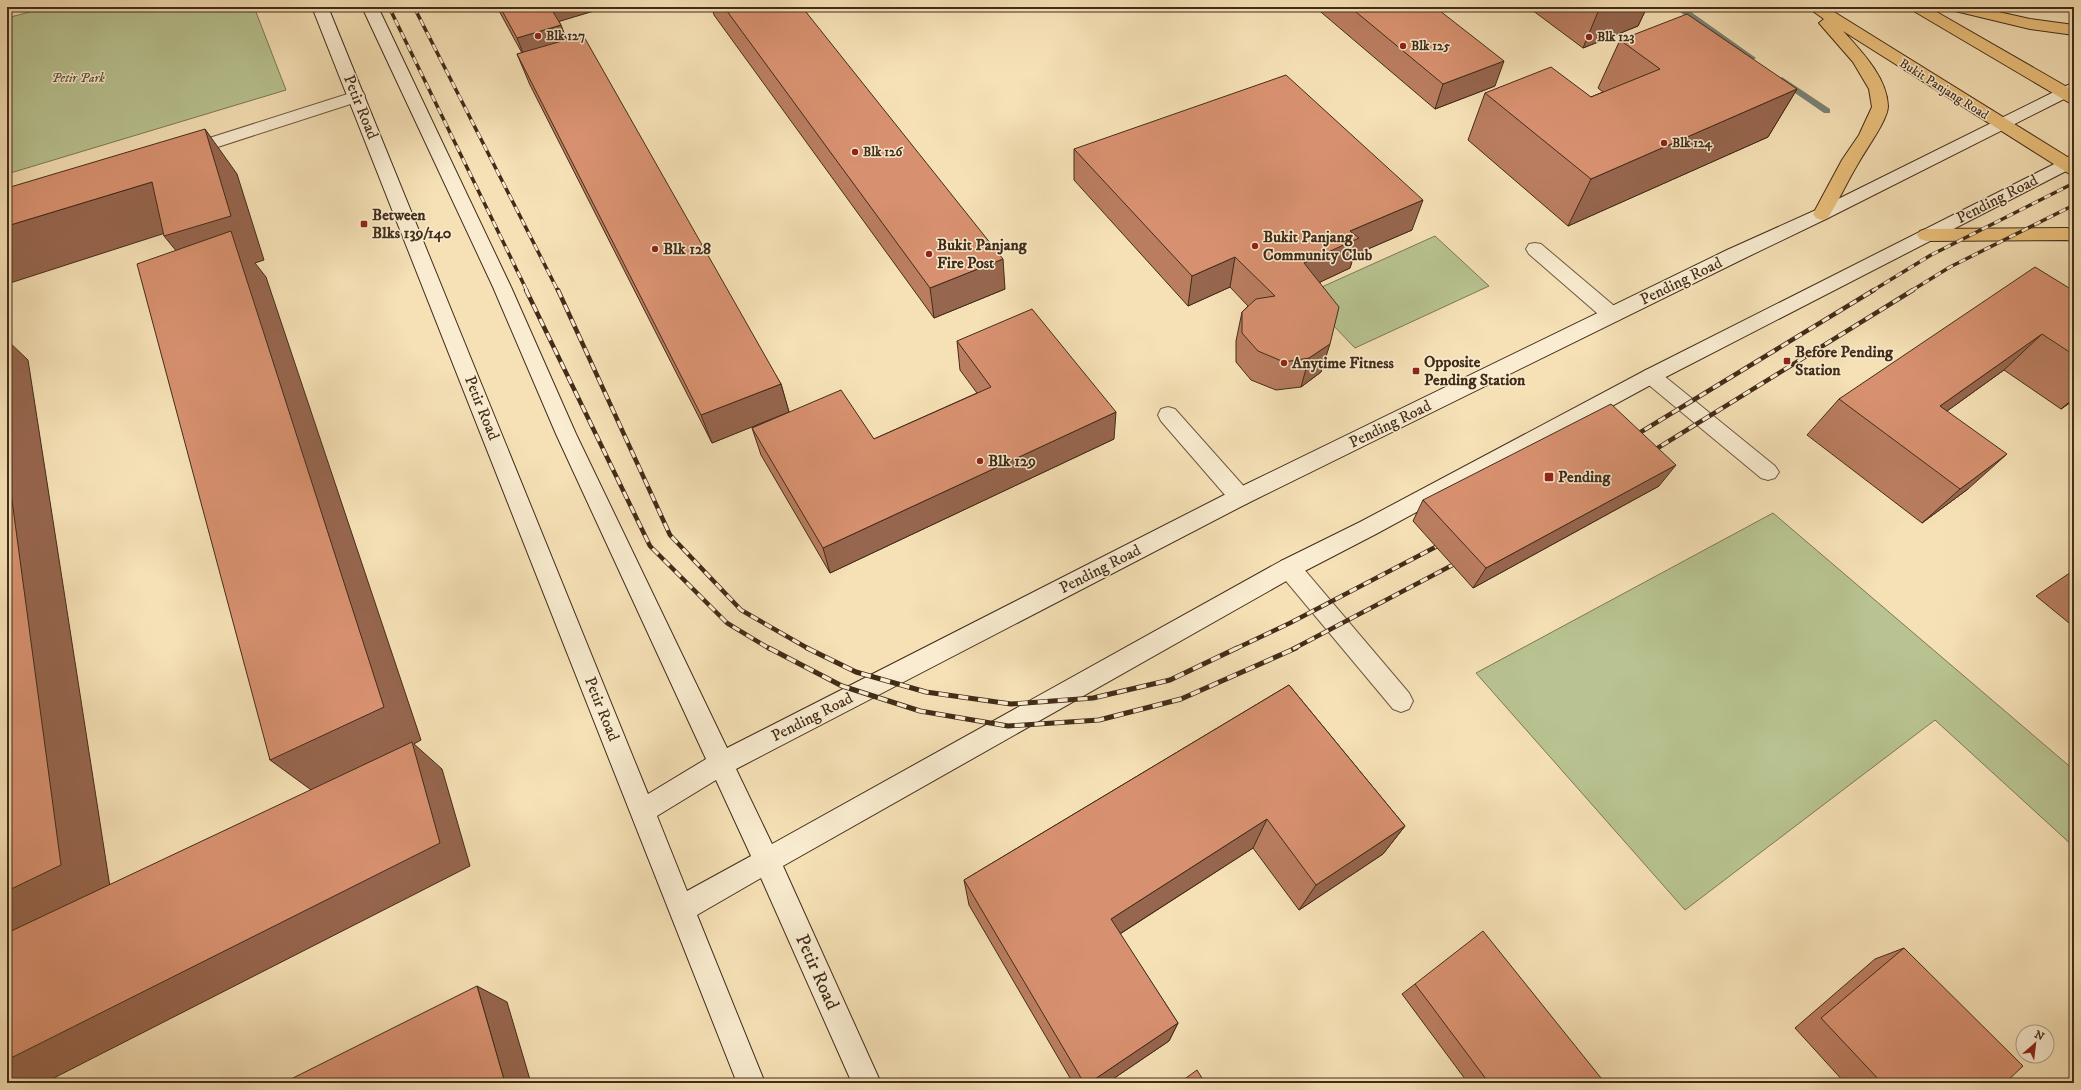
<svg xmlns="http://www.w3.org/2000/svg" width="2081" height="1090" font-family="'IM FELL DW Pica',serif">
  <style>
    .green { fill: #b8c391; stroke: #7d7855 }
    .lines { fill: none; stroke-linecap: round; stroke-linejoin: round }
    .stream { fill: #7a8278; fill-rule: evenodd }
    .lane-casing { stroke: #6f5940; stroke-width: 2 }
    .secondary-casing { stroke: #422c19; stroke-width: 2 }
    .primary-casing { stroke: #422c19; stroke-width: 2 }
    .lane { fill: #f9ecd0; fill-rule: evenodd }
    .secondary { fill: #f9ecd0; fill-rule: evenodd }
    .primary { fill: #ebc07b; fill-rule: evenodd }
    .rail-far2-casing { stroke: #422c19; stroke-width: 3.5 }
    .rail-far1-casing { stroke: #422c19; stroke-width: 4.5 }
    .rail-casing { stroke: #422c19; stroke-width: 5 }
    .rail-far2 { stroke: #f9ecd0; stroke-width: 2.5; stroke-dasharray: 7; stroke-linecap: butt }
    .rail-far1 { stroke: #f9ecd0; stroke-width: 3; stroke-dasharray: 8; stroke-linecap: butt }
    .rail { stroke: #f9ecd0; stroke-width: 3.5; stroke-dasharray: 10; stroke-linecap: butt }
    .wall { fill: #ba7d60; stroke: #422c19 }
    .shaded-wall { fill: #97664e; stroke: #422c19 }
    .building { fill: #d89170; stroke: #422c19 }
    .poi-dot { fill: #8f2418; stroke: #f9ecd0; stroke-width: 1.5 }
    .labels { text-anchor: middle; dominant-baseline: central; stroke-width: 3; stroke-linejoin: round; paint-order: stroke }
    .far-poi-label { font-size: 13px; font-weight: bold; fill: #422c19; stroke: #f9ecd0; text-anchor: start }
    .far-park-label { font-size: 13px; font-style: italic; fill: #605237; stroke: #f9ecd0 }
    .far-street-label { font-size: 13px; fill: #422c19; stroke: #f9ecd0 }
    .street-label { font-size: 16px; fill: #422c19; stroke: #f9ecd0 }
    .poi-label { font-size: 16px; font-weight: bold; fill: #422c19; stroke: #f9ecd0; text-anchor: start }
    .near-street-label { font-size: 19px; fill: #422c19; stroke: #f9ecd0 }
  </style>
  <rect width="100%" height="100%" fill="#f6e1b6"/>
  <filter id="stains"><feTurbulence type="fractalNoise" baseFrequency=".005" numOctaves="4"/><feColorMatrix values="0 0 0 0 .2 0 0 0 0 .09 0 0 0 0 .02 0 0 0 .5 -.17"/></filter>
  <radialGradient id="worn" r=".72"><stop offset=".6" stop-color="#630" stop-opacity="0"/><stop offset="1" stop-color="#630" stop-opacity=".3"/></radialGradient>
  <g class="green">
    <path d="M48,7H254L286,90L7,174V18Z"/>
    <path d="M1435,236L1489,286L1355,348L1304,295Z"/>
    <path d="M1773,513L2074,770V847L1935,720L1685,910L1476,673Z"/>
  </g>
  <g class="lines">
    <g class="stream">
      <path d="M1673,7H1684L1756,58L1751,61L1748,60Z"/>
      <path d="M1782,77L1830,109V113H1824L1779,82L1777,80Z"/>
    </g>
    <defs>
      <g id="lane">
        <path d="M357,91L363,92L365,96L363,100L193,155L187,157L181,155L178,151L181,147Z"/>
        <path d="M1535,243L1541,244L1619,310L1622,315L1619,320L1612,322L1605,320L1529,254L1526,249L1529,244Z"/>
        <path d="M1651,368L1658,371L1775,466L1779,472L1775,478L1768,480L1761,478L1644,381L1641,376L1644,371Z"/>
        <path d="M1168,407L1175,409L1248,491L1251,497L1248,503L1240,506L1232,503L1161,421L1158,415L1161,409Z"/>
        <path d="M1289,559L1297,561L1409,693L1413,701L1409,709L1401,712L1393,709L1281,575L1278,568L1281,561Z"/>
      </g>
      <path id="secondary" d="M312,7H328L648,794L706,759L556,434L493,287L362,7H378L511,287L576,434L727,748L1232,491L1727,250L1816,210L2074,82V94L1828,218L1741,260L1248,503L736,769L772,844L1281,561L1360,522L1644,371L2074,154V167L1658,381L1376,534L1297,575L783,866L881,1083H852L761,878L697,915L765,1083H737ZM716,780L751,856L687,891L657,816Z"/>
      <g id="primary">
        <path d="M1807,7H1826L2074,161V175L2068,173L1843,31C1861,51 1887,77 1888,106C1888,120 1866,149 1859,162C1848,180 1839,200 1828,218L1822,220L1816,218L1813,214L1842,160L1859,135L1872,107L1869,89L1853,62L1819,23L1824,19Z"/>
        <path d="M1909,7H1928L2074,91V103L2068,102L1912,10Z"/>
        <path d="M1948,7H1976L2030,19L2074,25V35L2030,29L1951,10Z"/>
        <path d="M2067,228L2074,230V242L2067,240L1926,241L1920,239L1917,235L1920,231L1926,229Z"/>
      </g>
    </defs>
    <use href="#lane" class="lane-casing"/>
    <use href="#secondary" class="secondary-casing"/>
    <use href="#primary" class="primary-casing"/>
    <use href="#lane" class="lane"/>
    <use href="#secondary" class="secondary"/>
    <use href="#primary" class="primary"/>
    <defs>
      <g id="rail-far2">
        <path d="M389,7L527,291"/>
        <path d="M414,7L558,291"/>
        <path d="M1872,291L1931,255L2074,183"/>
        <path d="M1911,291L1950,267L2074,205"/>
      </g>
      <g id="rail-far1">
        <path d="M526,290L650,546L727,623L770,649"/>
        <path d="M558,290L670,535L741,610L809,649"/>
        <path d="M1631,438L1874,290"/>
        <path d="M1648,454L1913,290"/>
        <path d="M1235,649L1290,623L1447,541"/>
        <path d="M1293,649L1462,560"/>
      </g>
      <g id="rail">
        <path d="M769,648L842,686L920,711L1008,726L1099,720L1181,699L1296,648"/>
        <path d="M807,648L856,672L926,692L1011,704L1093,698L1170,680L1237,648"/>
      </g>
    </defs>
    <use href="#rail-far2" class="rail-far2-casing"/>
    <use href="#rail-far1" class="rail-far1-casing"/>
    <use href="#rail" class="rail-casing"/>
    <use href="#rail-far2" class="rail-far2"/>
    <use href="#rail-far1" class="rail-far1"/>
    <use href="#rail" class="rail"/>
  </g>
  <g class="wall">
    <path d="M497,7H607L559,21L567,40L781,384L789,412L874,439L977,393L960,370L957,341L1114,439L830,573L761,455L752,428L773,418L712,443L530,85L517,54L522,53Z"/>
    <path d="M712,7H802L1005,289L934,318L714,15Z"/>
    <path d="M1315,7H1435L1495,86L1435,109Z"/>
    <path d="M1528,7H1647L1638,26L1583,48Z"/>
    <path d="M1620,40L1797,89L1768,137L1568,226L1468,140L1485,93L1591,97L1603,92L1598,88Z"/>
    <path d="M1074,149L1412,230L1354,255L1350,268L1320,282L1321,372L1301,387L1276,390L1251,380L1236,362V341L1242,312L1248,306L1230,287L1188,306L1074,180Z"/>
    <path d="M2074,291V400L2061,409L2004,370L1947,411L1968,489L1922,523L1807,435L1839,399Z"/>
    <path d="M1659,486L1473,588L1413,521L1423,500Z"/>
    <path d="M2074,570V627L2036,596Z"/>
    <path d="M1289,685L1405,826L1383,854L1299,910L1253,848L1120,934L1178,1023L1169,1041L1107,1083H1073L969,905L964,880Z"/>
    <path d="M1904,948L2005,1083H1845L1795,1028L1875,959Z"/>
    <path d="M1415,984L1605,1083H1468L1402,994Z"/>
  </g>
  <g class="shaded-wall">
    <path d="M549,7H607L554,23Z"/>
    <path d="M1600,7H1647L1638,26L1583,48Z"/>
    <path d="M561,25L570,50L527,63L517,38Z"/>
    <path d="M1504,61L1495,86L1435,109L1443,84Z"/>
    <path d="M1797,89L1768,137L1568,226L1591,179Z"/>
    <path d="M205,129L237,174L264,260L255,263L266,277L421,740L414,744L442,769L470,866L44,1083H7V1060L314,792L270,760L200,280L164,236Z"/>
    <path d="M152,182L187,226L7,284V226Z"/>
    <path d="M1423,200L1412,230L1354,255L1350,268L1297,293L1304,263L1350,231Z"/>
    <path d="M1235,257L1230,287L1188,306L1192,276Z"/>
    <path d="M1003,259L1005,289L934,318L930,288Z"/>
    <path d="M2042,334L2004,370L1904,442L1940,406Z"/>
    <path d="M7,340L28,360L110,887L7,938Z"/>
    <path d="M1330,344L1321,372L1301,387L1309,358Z"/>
    <path d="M781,384L789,412L712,443L701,415Z"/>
    <path d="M2074,398V400L2061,409Z"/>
    <path d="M1116,412L1114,439L830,573L823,548Z"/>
    <path d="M2007,454L1968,489L1922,523L1960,489Z"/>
    <path d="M1676,465L1659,486L1473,588L1486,568Z"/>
    <path d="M1267,819L1253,848L1107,942L1111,919Z"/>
    <path d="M1405,826L1383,854L1299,910L1316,885Z"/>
    <path d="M477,986L507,1002L531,1083H505Z"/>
    <path d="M1178,1023L1169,1041L1107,1083H1089Z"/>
  </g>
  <g class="building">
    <path d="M500,7H550L561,25L517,38Z"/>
    <path d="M724,7H802L1003,259L930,288Z"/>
    <path d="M1350,7H1435L1504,61L1443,84Z"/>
    <path d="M1687,14L1797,89L1591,179L1485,93L1551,67L1591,97L1660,69L1620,40Z"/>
    <path d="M583,35L781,384L701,415L517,54Z"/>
    <path d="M1286,75L1423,200L1350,231L1359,238L1304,263L1339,307L1330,344L1309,358L1284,362L1258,351L1242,333V312L1256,299L1275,296L1235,257L1192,276L1074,149Z"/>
    <path d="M205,129L231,216L164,236L152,182L7,226V188Z"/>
    <path d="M231,231L384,707L270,760L137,264Z"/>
    <path d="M2035,267L2074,291V355L2042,334L1940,406L2007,454L1960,489L1839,399Z"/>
    <path d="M1032,309L1116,412L823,548L752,428L841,390L874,439L991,387L957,341Z"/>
    <path d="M1611,404L1676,465L1486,568L1423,500Z"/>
    <path d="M7,463L61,865L7,891Z"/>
    <path d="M1289,685L1405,826L1316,885L1267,819L1111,919L1178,1023L1089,1083H1084L964,880Z"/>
    <path d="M412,742L440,843L7,1060V933Z"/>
    <path d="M1483,931L1605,1083H1489L1415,984Z"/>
    <path d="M1904,948L2023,1066L2005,1083H1882L1821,1018Z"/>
    <path d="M477,986L505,1083H283Z"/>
    <path d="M1197,1070L1205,1083H1179Z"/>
  </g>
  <g class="poi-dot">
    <circle cx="538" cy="36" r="4"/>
    <circle cx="1589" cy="37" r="4"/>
    <circle cx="1403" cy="46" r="4"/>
    <circle cx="1664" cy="143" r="4"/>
    <circle cx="855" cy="152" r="4"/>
    <rect x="360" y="220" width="8" height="8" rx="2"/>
    <circle cx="1255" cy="246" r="4"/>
    <circle cx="655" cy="249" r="4"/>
    <circle cx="929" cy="254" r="4"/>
    <rect x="1783" y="357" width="8" height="8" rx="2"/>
    <circle cx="1284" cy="363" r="4"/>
    <rect x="1412" y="367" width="8" height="8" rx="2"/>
    <circle cx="980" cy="461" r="4"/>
    <rect x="1544" y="472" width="10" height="10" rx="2"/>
  </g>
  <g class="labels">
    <g class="far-poi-label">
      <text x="546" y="36">Blk 127</text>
      <text x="1597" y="37">Blk 123</text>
      <text x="1411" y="46">Blk 125</text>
      <text x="1672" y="143">Blk 124</text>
      <text x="863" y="152">Blk 126</text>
    </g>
    <g class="far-park-label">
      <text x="78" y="78">Petir Park</text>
    </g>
    <g class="far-street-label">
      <text transform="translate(1944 89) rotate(32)">Bukit Panjang Road</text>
    </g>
    <g class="street-label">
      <text transform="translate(361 107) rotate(68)">Petir Road</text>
      <text transform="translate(1997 199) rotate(-27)">Pending Road</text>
      <text transform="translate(1681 281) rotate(-26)">Pending Road</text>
      <text transform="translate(482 408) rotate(68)">Petir Road</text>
      <text transform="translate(1390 424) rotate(-26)">Pending Road</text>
      <text transform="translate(1100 569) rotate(-27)">Pending Road</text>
      <text transform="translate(602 709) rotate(68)">Petir Road</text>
      <text transform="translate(812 717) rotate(-27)">Pending Road</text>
    </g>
    <g class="poi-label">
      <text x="372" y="215">Between<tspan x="372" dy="18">Blks 139/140</tspan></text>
      <text x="1263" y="237">Bukit Panjang<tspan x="1263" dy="18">Community Club</tspan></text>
      <text x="937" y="245">Bukit Panjang<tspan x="937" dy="18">Fire Post</tspan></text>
      <text x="663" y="249">Blk 128</text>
      <text x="1795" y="352">Before Pending<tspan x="1795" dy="18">Station</tspan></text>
      <text x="1424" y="362">Opposite<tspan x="1424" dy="18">Pending Station</tspan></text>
      <text x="1292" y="363">Anytime Fitness</text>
      <text x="988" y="461">Blk 129</text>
      <text x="1558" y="477">Pending</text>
    </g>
    <g class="near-street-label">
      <text transform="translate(817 972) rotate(66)">Petir Road</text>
    </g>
  </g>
  <rect width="2081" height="1090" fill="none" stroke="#f6e1b6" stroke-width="24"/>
  <rect x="8" y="8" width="2065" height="1074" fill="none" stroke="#422c19" stroke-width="2"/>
  <rect x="12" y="12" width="2057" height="1066" fill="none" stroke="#422c19"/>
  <g transform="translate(2035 1044) rotate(28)"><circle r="19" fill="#f9ecd0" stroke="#b09f87"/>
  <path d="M0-3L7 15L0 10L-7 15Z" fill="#8f2418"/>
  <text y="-6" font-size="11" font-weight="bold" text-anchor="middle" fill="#422c19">N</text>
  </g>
  <rect width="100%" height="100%" filter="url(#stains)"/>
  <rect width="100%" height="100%" fill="url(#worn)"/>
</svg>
